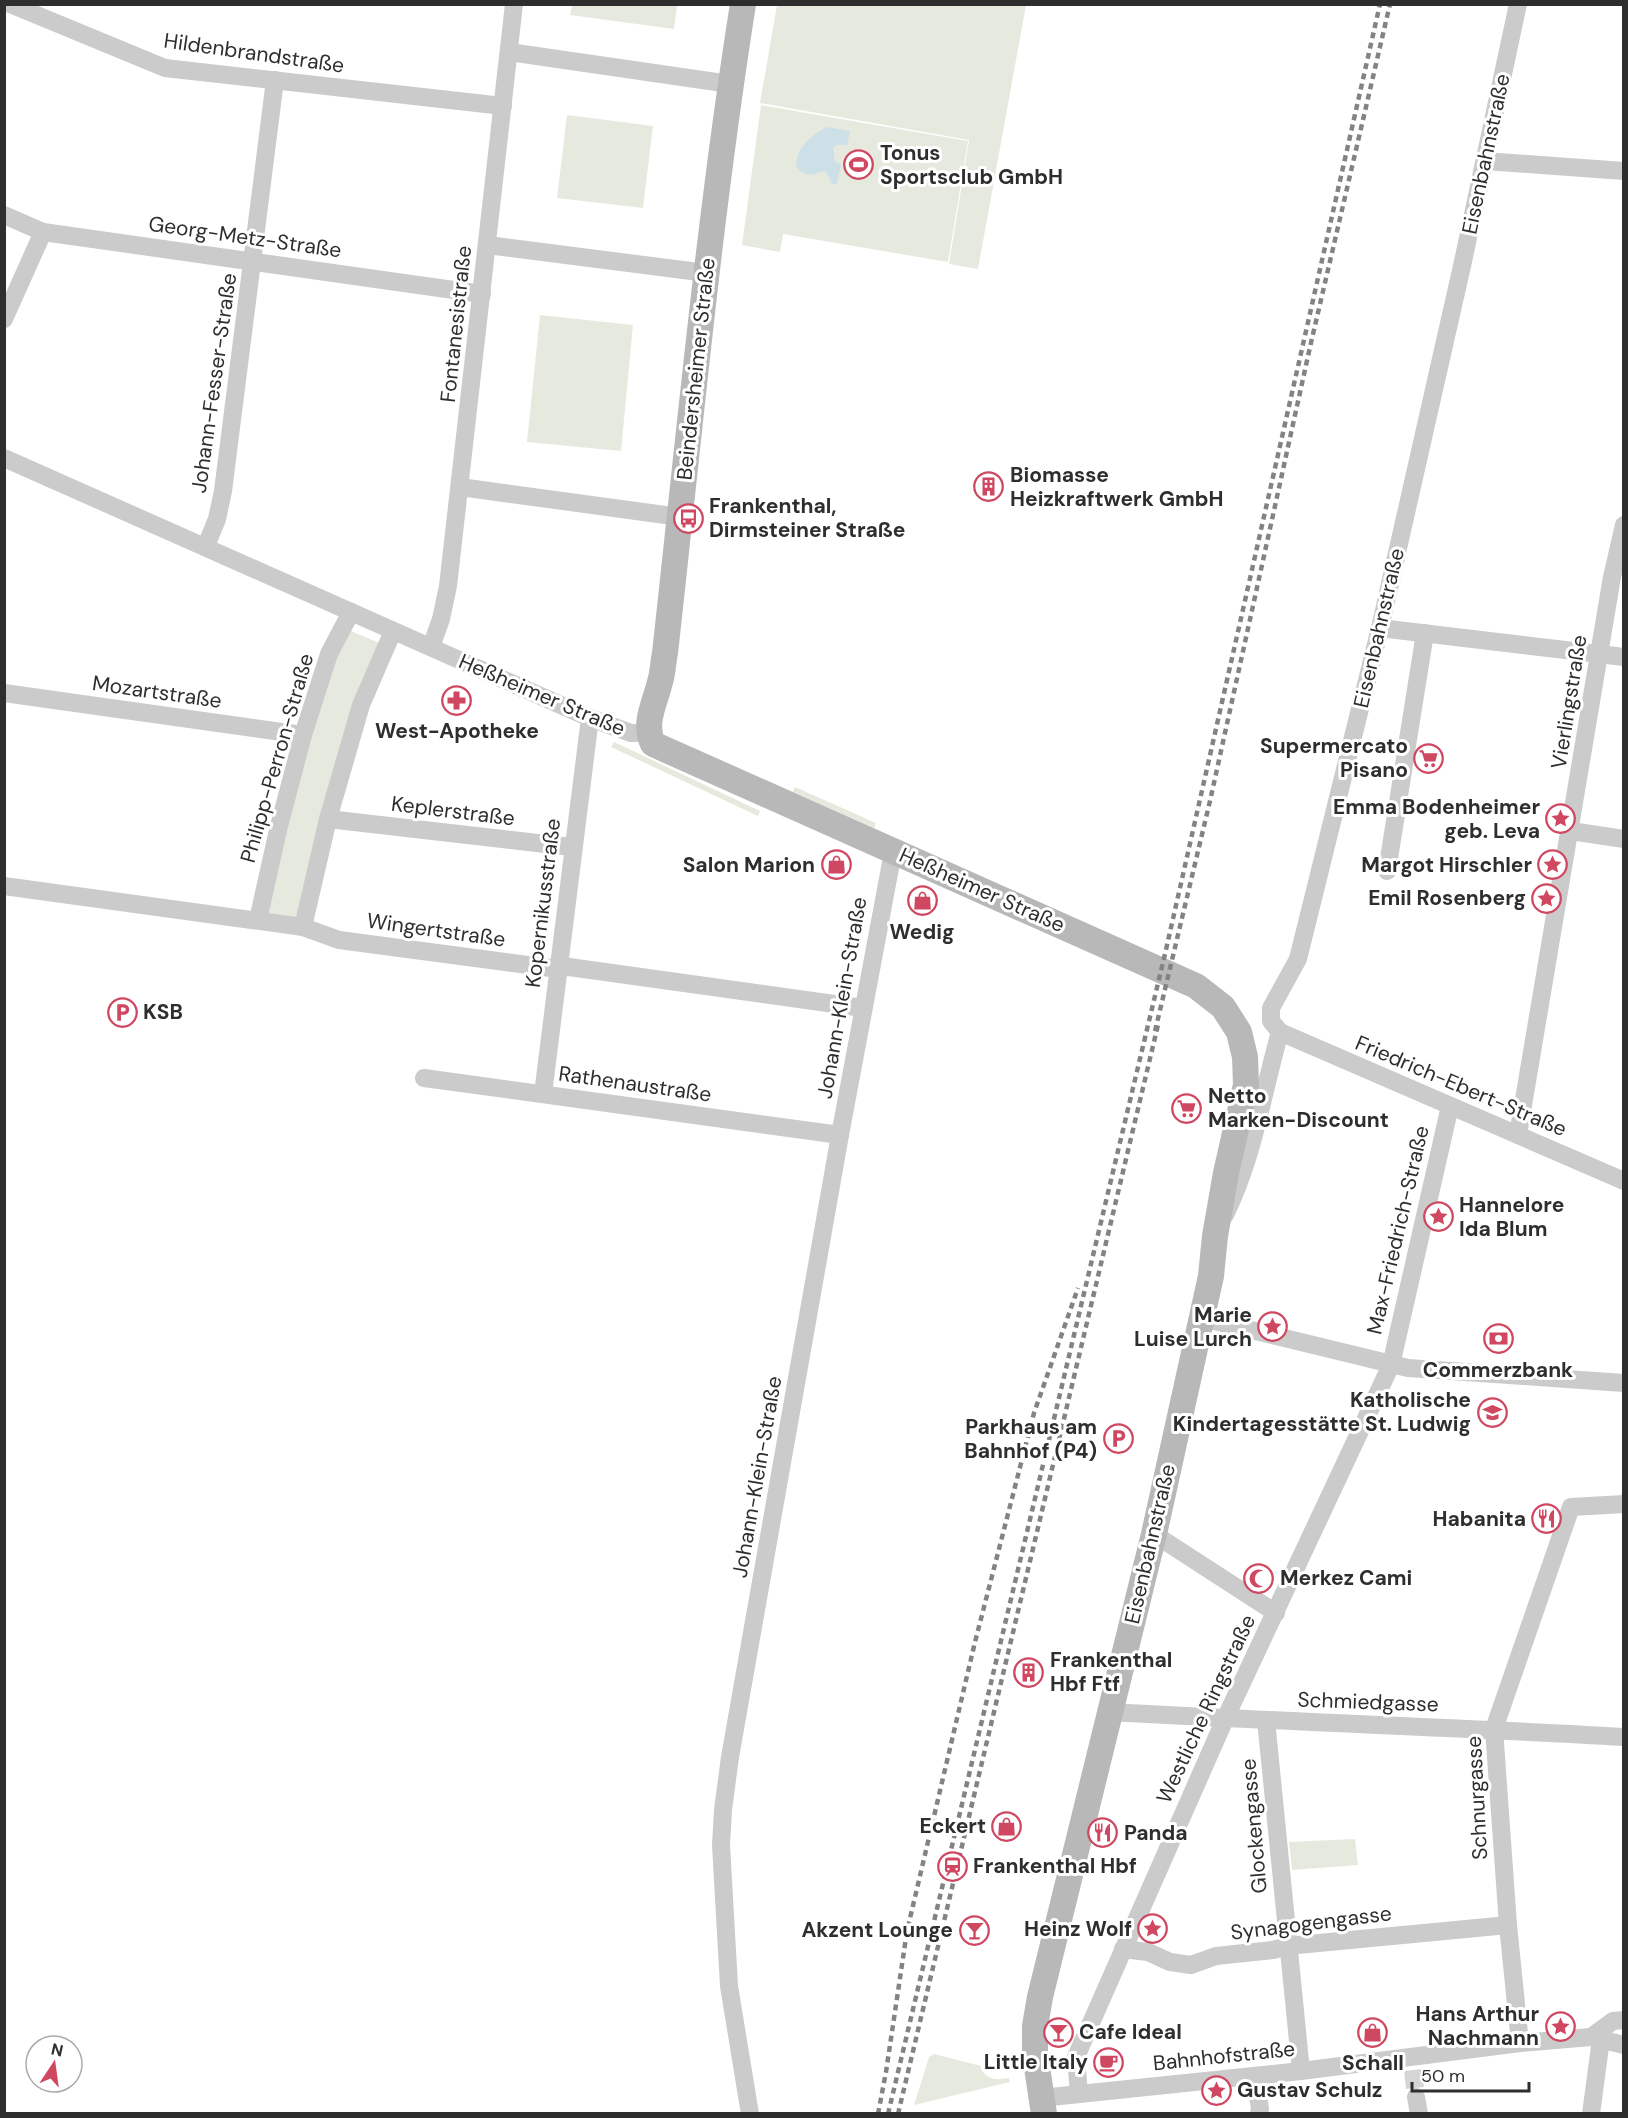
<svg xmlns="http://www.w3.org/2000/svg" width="1628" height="2118" font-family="'DM Sans',sans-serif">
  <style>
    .green { fill: #e6eade }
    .water { fill: #cde0e7 }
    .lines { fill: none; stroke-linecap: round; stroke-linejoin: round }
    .street-tunnel { stroke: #d5d5d5; stroke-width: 18; stroke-dasharray: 18 9; stroke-linecap: butt }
    .street { stroke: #cbcbcb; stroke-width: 18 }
    .secondary { stroke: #b8b8b8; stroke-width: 26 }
    .rail { stroke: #838383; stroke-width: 4.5; stroke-dasharray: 6 4.5; stroke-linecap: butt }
    .labels { text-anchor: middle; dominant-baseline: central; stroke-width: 6; stroke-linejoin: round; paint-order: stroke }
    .street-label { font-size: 21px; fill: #2e2e2e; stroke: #fff }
    .poi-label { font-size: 21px; font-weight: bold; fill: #2e2e2e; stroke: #fff; text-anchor: end }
  </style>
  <rect width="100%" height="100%" fill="#fff"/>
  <g class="green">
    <path d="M572,5V4L677,5L674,29L570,15Z"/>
    <path d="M777,5H1026L978,269L949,264L969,140L760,103Z"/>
    <path d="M761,105L968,141L948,262L783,234L780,252L742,245Z"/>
    <path d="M567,115L653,126L643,208L557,198Z"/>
    <path d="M540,315L633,325L621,451L527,442Z"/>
    <path d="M346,629L384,645L301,922L262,916L281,831Z"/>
    <path d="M614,742L760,811L758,816L611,747Z"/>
    <path d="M795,787L876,823L874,828L793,792Z"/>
    <path d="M1355,1839L1358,1865L1292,1870L1289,1842Z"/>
    <path d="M934,2054L981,2066V2069C989,2081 996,2080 1009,2078L1010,2082L914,2105L929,2057Z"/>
  </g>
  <path class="water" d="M826,127L850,131L847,145H837L833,148L835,162L841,164L837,184H832L827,173L823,171C812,176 804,177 796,166C798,145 809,138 826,127Z"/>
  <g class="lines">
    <path class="street-tunnel" d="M1413,2070L1416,2097"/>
    <g class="street">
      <path d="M10,4L165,68L503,106"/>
      <path d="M1518,4L1462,266L1380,628L1298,959L1271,1008V1021L1280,1032L1624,1181"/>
      <path d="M509,52L730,84"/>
      <path d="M1485,161L1624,171"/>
      <path d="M4,215L43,232L482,294"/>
      <path d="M487,245L707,273"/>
      <path d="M4,319L43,232"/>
      <path d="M4,458L590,718L631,733H648"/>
      <path d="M460,487L680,517"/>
      <path d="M206,546L217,519L223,491L275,80"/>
      <path d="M1380,628L1624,657"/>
      <path d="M431,647L441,619L448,586L514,4"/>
      <path d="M4,693L303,735"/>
      <path d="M328,819L572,847"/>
      <path d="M1571,831L1624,839"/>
      <path d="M1387,871L1425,633"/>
      <path d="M4,886L303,927L339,940L558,969L569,967L863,1008"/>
      <path d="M258,920L278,830L303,735L329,654L351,612"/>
      <path d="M303,927L328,819L361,705L393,631"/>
      <path d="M424,1078L840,1135"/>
      <path d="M543,1094L590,718"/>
      <path d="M1518,1135L1612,577L1624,525"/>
      <path d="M1225,1215C1254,1156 1262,1095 1280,1032"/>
      <path d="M1202,1318L1408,1368L1624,1383"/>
      <path d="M1154,1534L1276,1613"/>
      <path d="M1111,1712C1282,1722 1453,1727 1624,1737"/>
      <path d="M1266,1720L1301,2071"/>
      <path d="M1123,1949L1148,1952L1170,1962L1191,1965L1216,1956L1273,1950L1287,1946L1508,1925"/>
      <path d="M1591,2037L1613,2021L1624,2020"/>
      <path d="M1520,2043L1508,1925L1494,1729L1571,1507L1624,1504"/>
      <path d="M1255,2076L1260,2109L1259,2114"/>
      <path d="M1079,2094L1076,2057L1225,1719L1391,1365L1450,1106"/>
      <path d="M1416,2097L1419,2114"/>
      <path d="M1041,2098L1301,2071L1520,2043L1591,2037L1624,2045"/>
      <path d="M750,2114L729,1986L721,1845L723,1810L730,1757L840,1135L893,852"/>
      <path d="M1591,2114L1601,2039"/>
    </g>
    <path class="secondary" d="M743,4C709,219 689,437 665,653C663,662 663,673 660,682C655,703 643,723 653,744L1196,986L1223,1007L1239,1032L1245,1057L1246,1085L1226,1173L1215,1236L1211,1276L1154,1534L1040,1997L1035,2026V2054L1044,2114"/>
    <g class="rail">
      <path d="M1155,1031L1210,801L1310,347L1390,4"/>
      <path d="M878,2114L886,2072L907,1931L975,1642L1034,1413L1078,1288"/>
      <path d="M888,2114L1165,954L1380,4"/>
      <path d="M898,2114L1158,1025"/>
    </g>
  </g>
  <defs>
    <symbol id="stadium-ring" viewBox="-11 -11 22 22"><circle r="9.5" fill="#fff" stroke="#cf4760" stroke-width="1.5"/><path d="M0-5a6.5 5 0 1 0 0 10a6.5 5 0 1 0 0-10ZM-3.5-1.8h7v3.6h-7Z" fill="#cf4760"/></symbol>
    <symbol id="building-ring" viewBox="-11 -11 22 22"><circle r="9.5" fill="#fff" stroke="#cf4760" stroke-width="1.5"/><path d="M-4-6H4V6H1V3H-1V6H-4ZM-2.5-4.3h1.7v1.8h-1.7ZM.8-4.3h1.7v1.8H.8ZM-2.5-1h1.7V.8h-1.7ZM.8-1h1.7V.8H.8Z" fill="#cf4760"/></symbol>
    <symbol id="bus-ring" viewBox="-11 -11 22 22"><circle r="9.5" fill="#fff" stroke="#cf4760" stroke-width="1.5"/><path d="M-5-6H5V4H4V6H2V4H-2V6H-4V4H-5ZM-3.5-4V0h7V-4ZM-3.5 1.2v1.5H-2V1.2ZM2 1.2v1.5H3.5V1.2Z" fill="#cf4760"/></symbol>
    <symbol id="pharmacy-ring" viewBox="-11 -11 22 22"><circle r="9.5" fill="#fff" stroke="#cf4760" stroke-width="1.5"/><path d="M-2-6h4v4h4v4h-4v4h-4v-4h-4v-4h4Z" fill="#cf4760"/></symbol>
    <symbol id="supermarket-ring" viewBox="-11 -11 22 22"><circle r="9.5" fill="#fff" stroke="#cf4760" stroke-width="1.5"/><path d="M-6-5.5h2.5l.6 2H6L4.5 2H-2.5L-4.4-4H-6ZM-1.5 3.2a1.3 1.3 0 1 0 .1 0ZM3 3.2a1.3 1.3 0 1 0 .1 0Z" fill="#cf4760"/></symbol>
    <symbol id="sight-ring" viewBox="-11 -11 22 22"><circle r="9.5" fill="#fff" stroke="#cf4760" stroke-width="1.5"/><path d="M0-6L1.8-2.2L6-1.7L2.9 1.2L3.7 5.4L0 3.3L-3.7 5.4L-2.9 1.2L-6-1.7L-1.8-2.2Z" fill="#cf4760"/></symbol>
    <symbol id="shop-ring" viewBox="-11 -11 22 22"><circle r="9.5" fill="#fff" stroke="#cf4760" stroke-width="1.5"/><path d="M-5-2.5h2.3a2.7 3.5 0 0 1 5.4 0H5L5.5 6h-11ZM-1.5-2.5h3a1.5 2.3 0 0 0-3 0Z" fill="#cf4760"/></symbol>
    <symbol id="parking-ring" viewBox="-11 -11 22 22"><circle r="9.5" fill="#fff" stroke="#cf4760" stroke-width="1.5"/><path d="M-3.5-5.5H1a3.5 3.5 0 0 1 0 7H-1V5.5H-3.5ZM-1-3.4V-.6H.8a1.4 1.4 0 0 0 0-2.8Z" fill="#cf4760"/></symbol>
    <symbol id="bank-ring" viewBox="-11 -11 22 22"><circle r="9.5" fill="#fff" stroke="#cf4760" stroke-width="1.5"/><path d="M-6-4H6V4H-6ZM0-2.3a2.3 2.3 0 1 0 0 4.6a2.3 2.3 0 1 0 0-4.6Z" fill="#cf4760"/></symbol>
    <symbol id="school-ring" viewBox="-11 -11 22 22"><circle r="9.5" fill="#fff" stroke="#cf4760" stroke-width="1.5"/><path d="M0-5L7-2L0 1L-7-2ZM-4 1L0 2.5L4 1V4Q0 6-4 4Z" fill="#cf4760"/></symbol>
    <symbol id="restaurant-ring" viewBox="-11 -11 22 22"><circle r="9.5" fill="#fff" stroke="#cf4760" stroke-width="1.5"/><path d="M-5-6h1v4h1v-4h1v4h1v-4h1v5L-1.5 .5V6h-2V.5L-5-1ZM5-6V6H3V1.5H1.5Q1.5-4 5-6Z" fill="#cf4760"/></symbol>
    <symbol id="mosque-ring" viewBox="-11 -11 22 22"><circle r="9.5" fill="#fff" stroke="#cf4760" stroke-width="1.5"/><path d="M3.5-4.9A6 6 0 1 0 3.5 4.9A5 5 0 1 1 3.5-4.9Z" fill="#cf4760"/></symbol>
    <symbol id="station-ring" viewBox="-11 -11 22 22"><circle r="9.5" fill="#fff" stroke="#cf4760" stroke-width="1.5"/><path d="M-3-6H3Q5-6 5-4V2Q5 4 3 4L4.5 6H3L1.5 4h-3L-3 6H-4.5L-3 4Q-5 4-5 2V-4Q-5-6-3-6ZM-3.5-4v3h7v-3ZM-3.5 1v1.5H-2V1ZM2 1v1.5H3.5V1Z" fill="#cf4760"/></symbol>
    <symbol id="bar-ring" viewBox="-11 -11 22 22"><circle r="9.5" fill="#fff" stroke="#cf4760" stroke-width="1.5"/><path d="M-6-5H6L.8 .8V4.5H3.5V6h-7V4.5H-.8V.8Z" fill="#cf4760"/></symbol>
    <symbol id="cafe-ring" viewBox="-11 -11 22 22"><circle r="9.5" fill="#fff" stroke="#cf4760" stroke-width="1.5"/><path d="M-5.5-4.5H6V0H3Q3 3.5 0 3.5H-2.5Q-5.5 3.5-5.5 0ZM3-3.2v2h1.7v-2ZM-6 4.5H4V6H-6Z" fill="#cf4760"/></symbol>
  </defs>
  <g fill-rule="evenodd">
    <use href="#stadium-ring" x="842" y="148" width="33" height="33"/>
    <use href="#building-ring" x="972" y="470" width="33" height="33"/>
    <use href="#bus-ring" x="672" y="502" width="33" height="33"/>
    <use href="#pharmacy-ring" x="440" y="684" width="33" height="33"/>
    <use href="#supermarket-ring" x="1412" y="742" width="33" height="33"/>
    <use href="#sight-ring" x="1544" y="802" width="33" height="33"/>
    <use href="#shop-ring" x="820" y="848" width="33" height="33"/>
    <use href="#sight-ring" x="1536" y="848" width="33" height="33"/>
    <use href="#sight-ring" x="1530" y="882" width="33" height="33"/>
    <use href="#shop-ring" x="906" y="884" width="33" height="33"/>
    <use href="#parking-ring" x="106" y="996" width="33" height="33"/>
    <use href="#supermarket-ring" x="1170" y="1092" width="33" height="33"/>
    <use href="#sight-ring" x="1422" y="1200" width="33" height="33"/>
    <use href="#sight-ring" x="1256" y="1310" width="33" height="33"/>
    <use href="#bank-ring" x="1482" y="1322" width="33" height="33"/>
    <use href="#school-ring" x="1476" y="1396" width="33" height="33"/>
    <use href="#parking-ring" x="1102" y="1422" width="33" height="33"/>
    <use href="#restaurant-ring" x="1530" y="1502" width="33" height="33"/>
    <use href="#mosque-ring" x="1242" y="1562" width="33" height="33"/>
    <use href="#building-ring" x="1012" y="1656" width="33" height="33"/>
    <use href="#shop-ring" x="990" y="1810" width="33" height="33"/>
    <use href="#restaurant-ring" x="1086" y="1816" width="33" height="33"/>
    <use href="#station-ring" x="936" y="1850" width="33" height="33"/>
    <use href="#sight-ring" x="1136" y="1912" width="33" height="33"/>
    <use href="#bar-ring" x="958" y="1914" width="33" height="33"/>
    <use href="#sight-ring" x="1544" y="2010" width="33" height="33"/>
    <use href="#bar-ring" x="1042" y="2016" width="33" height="33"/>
    <use href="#shop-ring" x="1356" y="2016" width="33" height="33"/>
    <use href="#cafe-ring" x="1092" y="2046" width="33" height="33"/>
    <use href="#sight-ring" x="1200" y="2074" width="33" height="33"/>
  </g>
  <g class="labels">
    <g class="street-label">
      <text transform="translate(254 53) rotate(8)">Hildenbrandstraße</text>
      <text transform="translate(1486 154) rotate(-78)">Eisenbahnstraße</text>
      <text transform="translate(245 237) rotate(8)">Georg-Metz-Straße</text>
      <text transform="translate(456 324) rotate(-84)">Fontanesistraße</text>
      <text transform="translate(696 369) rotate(-84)">Beindersheimer Straße</text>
      <text transform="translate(214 383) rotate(-82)">Johann-Fesser-Straße</text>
      <text transform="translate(1379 628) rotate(-77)">Eisenbahnstraße</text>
      <text transform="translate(157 692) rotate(8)">Mozartstraße</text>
      <text transform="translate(542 695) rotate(23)">Heßheimer Straße</text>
      <text transform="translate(1569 702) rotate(-81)">Vierlingstraße</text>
      <text transform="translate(277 758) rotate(-74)">Philipp-Perron-Straße</text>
      <text transform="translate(453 811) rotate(7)">Keplerstraße</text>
      <text transform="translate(982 890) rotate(24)">Heßheimer Straße</text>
      <text transform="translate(543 903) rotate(-83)">Kopernikusstraße</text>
      <text transform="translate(436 930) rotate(8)">Wingertstraße</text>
      <text transform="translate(842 998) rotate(-80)">Johann-Klein-Straße</text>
      <text transform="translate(635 1084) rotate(8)">Rathenaustraße</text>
      <text transform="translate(1461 1086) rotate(23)">Friedrich-Ebert-Straße</text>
      <text transform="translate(1398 1230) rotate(-77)">Max-Friedrich-Straße</text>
      <text transform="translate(757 1477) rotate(-80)">Johann-Klein-Straße</text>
      <text transform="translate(1150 1544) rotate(-77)">Eisenbahnstraße</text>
      <text transform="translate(1368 1702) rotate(2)">Schmiedgasse</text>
      <text transform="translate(1206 1709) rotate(-65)">Westliche Ringstraße</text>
      <text transform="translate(1477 1798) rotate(-93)">Schnurgasse</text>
      <text transform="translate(1254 1826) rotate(-95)">Glockengasse</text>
      <text transform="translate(1311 1923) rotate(-7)">Synagogengasse</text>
      <text transform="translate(1224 2056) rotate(-6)">Bahnhofstraße</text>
    </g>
    <g class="poi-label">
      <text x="880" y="153" text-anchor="start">Tonus<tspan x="880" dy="24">Sportsclub GmbH</tspan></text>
      <text x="1010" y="475" text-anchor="start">Biomasse<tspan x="1010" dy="24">Heizkraftwerk GmbH</tspan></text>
      <text x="709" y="506" text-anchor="start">Frankenthal,<tspan x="709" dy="24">Dirmsteiner Straße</tspan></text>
      <text x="457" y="731" text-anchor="middle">West-Apotheke</text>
      <text x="1408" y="746">Supermercato<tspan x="1408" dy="24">Pisano</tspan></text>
      <text x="1540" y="807">Emma Bodenheimer<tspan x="1540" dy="24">geb. Leva</tspan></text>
      <text x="815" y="865">Salon Marion</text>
      <text x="1532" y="865">Margot Hirschler</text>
      <text x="1526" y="898">Emil Rosenberg</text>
      <text x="922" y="932" text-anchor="middle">Wedig</text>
      <text x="143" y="1012" text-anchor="start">KSB</text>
      <text x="1208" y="1096" text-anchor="start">Netto<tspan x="1208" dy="24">Marken-Discount</tspan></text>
      <text x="1459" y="1205" text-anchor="start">Hannelore<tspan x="1459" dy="24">Ida Blum</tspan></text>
      <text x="1252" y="1315">Marie<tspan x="1252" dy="24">Luise Lurch</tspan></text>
      <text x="1498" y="1370" text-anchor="middle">Commerzbank</text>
      <text x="1471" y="1400">Katholische<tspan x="1471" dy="24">Kindertagesstätte St. Ludwig</tspan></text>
      <text x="1097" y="1427">Parkhaus am<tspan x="1097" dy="24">Bahnhof (P4)</tspan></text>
      <text x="1526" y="1519">Habanita</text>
      <text x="1280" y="1578" text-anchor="start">Merkez Cami</text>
      <text x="1050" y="1660" text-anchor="start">Frankenthal<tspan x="1050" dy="24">Hbf Ftf</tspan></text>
      <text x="986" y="1826">Eckert</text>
      <text x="1124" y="1833" text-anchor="start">Panda</text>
      <text x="973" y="1866" text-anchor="start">Frankenthal Hbf</text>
      <text x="1132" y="1929">Heinz Wolf</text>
      <text x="953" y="1930">Akzent Lounge</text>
      <text x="1539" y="2014">Hans Arthur<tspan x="1539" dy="24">Nachmann</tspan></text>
      <text x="1079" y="2032" text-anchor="start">Cafe Ideal</text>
      <text x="1088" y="2062">Little Italy</text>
      <text x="1373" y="2063" text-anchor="middle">Schall</text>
      <text x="1237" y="2090" text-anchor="start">Gustav Schulz</text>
    </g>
  </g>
  <rect width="1628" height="2118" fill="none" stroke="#2e2e2e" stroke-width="12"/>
  <g transform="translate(54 2064) rotate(13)"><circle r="28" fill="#ffffff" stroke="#ababab" stroke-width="1.5"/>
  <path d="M0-4.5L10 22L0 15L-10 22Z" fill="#cf4760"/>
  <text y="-9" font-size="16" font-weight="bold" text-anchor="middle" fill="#2e2e2e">N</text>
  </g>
  <path d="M1412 2082v9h117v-9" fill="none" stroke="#2e2e2e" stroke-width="3"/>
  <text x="1421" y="2082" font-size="18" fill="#2e2e2e" stroke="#ffffff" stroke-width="4.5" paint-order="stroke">50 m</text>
</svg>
